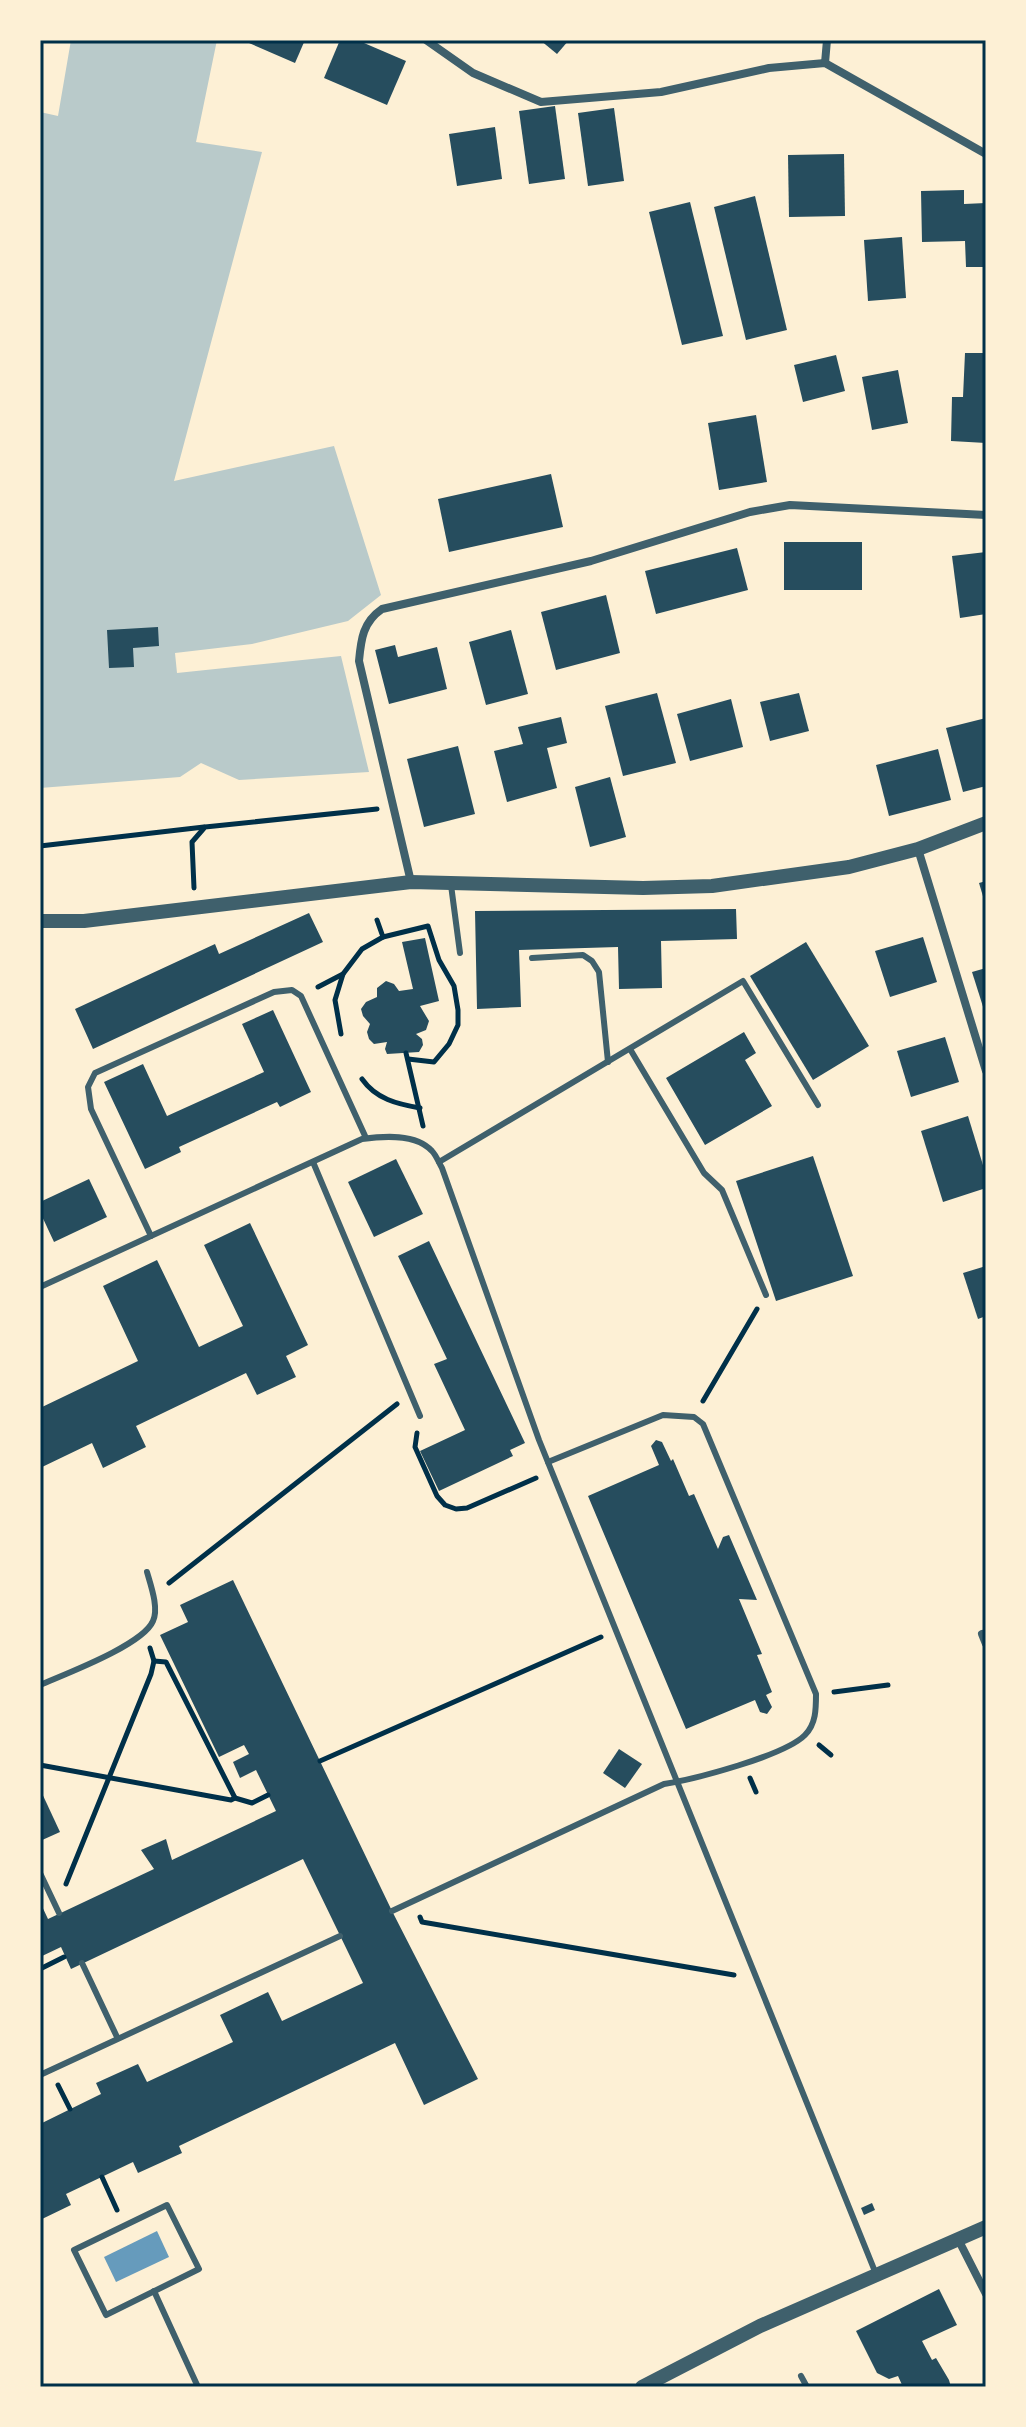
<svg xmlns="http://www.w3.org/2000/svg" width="1026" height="2427" font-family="'Space Grotesk',sans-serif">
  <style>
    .green { fill: #b9caca }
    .water { fill: #669bbc }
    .building { fill: #264d5e }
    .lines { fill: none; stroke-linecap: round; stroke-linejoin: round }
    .path { stroke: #003049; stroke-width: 5 }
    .service { stroke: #3f606c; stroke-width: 6 }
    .minor { stroke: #3f606c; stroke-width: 8 }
    .tertiary { stroke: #3f606c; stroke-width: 14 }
    .neatline { fill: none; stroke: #003049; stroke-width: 3 }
  </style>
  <rect width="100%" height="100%" fill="#fdf0d5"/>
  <path class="green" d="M71,40H217L196,142L262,152L174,481L334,446L381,595L348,621L252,644L175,653L177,673L341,656L369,772L239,780L201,763L180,777L40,788V112L58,116Z"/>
  <path class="water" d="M157,2231L169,2257L116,2282L104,2257Z"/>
  <g class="building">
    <path d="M242,40H305L295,63Z"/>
    <path d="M340,40H357L406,61L387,105L324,78Z"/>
    <path d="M540,40H569L557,54Z"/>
    <path d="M555,106L565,179L529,184L519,111Z"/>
    <path d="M614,108L624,181L588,186L578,113Z"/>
    <path d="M495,127L502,179L457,186L449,134Z"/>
    <path d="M844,154L845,216L789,217L788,155Z"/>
    <path d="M964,190V204L986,203V267H966L965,241L922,242L921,191Z"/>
    <path d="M755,196L787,330L746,340L714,207Z"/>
    <path d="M690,202L723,336L682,345L649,212Z"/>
    <path d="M902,237L906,298L868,301L864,240Z"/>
    <path d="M965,353H986V443L951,441L952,397H963Z"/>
    <path d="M836,355L845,391L803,402L794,365Z"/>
    <path d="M898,370L908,423L872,430L862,377Z"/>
    <path d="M756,415L767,482L719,490L708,423Z"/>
    <path d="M551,474L563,527L449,552L438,499Z"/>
    <rect x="784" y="542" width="78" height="48"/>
    <path d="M737,548L748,590L656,614L645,571Z"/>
    <path d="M986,552V614L960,618L952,556Z"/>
    <path d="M606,595L620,653L556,670L541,612Z"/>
    <path d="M158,627L159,646L133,648L134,667L109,668L107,630Z"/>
    <path d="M511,630L528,694L486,705L469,642Z"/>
    <path d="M395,645L398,657L437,647L447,689L389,704L375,650Z"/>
    <path d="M657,693L676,763L623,776L605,706Z"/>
    <path d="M799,693L809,731L770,741L760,702Z"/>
    <path d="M731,699L743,747L690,761L677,714Z"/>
    <path d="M561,717L567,743L547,748L557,788L507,802L494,751L523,744L518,727Z"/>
    <path d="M986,718V786L963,792L946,728Z"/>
    <path d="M458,746L475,814L424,827L407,759Z"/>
    <path d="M938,749L951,800L889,816L876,765Z"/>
    <path d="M610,777L626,837L590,847L575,787Z"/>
    <path d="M986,881V903H985L979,883Z"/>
    <path d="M736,909L737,939L661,941L662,988L619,989L618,947L519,950L521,1007L477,1009L475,911Z"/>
    <path d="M309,913L323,942L93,1049L75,1009L215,944L219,954Z"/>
    <path d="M923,937L937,982L890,997L875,951Z"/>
    <path d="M425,938L439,1001L420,1006L429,1021L426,1030L416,1034L422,1039L423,1045L419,1052L387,1054L385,1049L387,1042L374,1044L369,1039L367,1032L370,1024L363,1016L361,1009L366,1002L377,997V988L386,981L394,984L399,991L413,989L402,942Z"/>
    <path d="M806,942L869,1046L813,1080L750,976Z"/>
    <path d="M986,968V1013H985L972,972Z"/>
    <path d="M273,1010L311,1092L280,1107L277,1102L179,1147L181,1152L145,1169L104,1082L143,1064L167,1116L264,1072L242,1024Z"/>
    <path d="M744,1032L756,1053L745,1060L772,1106L705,1145L666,1078Z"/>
    <path d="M945,1037L959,1082L911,1097L897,1051Z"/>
    <path d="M968,1116L986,1175V1188L943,1202L921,1131Z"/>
    <path d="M813,1156L853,1276L776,1301L736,1181Z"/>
    <path d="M396,1159L423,1214L374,1237L348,1182Z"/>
    <path d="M89,1179L107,1217L54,1242L40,1212V1202Z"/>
    <path d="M250,1223L308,1345L286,1356L296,1377L257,1395L246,1373L136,1426L146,1447L103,1468L92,1443L40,1468V1408L138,1361L103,1286L157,1260L199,1347L243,1326L204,1245Z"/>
    <path d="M429,1241L525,1443L510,1450L513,1456L439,1491L420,1451L465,1430L434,1364L447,1359L398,1256Z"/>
    <path d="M986,1266V1316L978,1319L963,1273Z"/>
    <path d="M656,1440L662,1442L671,1461L673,1459L689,1496L694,1494L718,1549L723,1537L729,1535L757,1600L739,1599L762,1654L757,1655L772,1692L766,1695L772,1707L767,1714L760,1712L755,1700L686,1729L588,1496L659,1465L651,1446Z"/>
    <path d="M233,1580L392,1911L478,2079L424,2105L395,2043L179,2146L182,2153L138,2173L133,2162L66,2194L71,2205L40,2220V2124L101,2094L96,2083L138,2064L147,2082L233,2042L220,2015L268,1992L282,2021L363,1983L303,1859L71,1969L61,1947L40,1957V1902L48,1919L154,1869L141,1850L166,1839L172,1860L276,1811L256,1770L240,1778L233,1762L249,1754L244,1745L219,1757L160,1635L188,1622L180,1605Z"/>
    <path d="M619,1749L642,1764L625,1788L603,1773Z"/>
    <path d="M40,1789L60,1832L40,1841Z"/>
    <path d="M872,2203L875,2210L864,2215L861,2208Z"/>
    <path d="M939,2289L957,2325L922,2341L932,2360L936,2358L949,2380L951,2387H903L898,2376L889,2379L877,2373L856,2331Z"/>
  </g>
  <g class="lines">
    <g class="path">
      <path d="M40,846L204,827"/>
      <path d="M194,888L192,842L205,827L377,809"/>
      <path d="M383,937L428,926L439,960L454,986L458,1010V1025L449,1044L434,1062L408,1059"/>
      <path d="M318,987L343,974L362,949L383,937L377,920"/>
      <path d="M341,1034L335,1000L343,974"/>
      <path d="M406,1053L423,1126"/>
      <path d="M362,1079C376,1099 397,1104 420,1108"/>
      <path d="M703,1401L757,1309"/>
      <path d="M417,1433L415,1447L437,1496L445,1505L456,1509L467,1508L536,1478"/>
      <path d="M169,1583L397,1404"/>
      <path d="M154,1661L166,1662L235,1798"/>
      <path d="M834,1692L888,1685"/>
      <path d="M819,1745L831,1755"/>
      <path d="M320,1761L601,1637"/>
      <path d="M40,1765L231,1800L235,1798L252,1803L268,1795"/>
      <path d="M750,1778L756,1792"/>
      <path d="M66,1884L151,1674L154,1661L150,1648"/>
      <path d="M420,1917L422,1922L734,1975"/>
      <path d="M40,1969L64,1957"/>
      <path d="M58,2085L70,2109"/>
      <path d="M102,2177L117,2210"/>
    </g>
    <g class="service">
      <path d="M451,885L460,953"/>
      <path d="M532,958L583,955L592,961L599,972L608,1062"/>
      <path d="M630,1049L704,1173L722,1190L766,1295"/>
      <path d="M313,1162L420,1416"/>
      <path d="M439,1162L743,981L818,1105"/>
      <path d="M151,1236L91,1109L88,1087L95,1073L274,992L292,990L301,996L366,1138"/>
      <path d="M40,1287L362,1139C383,1136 416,1133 432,1151C436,1155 439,1163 442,1168L539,1440L876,2274"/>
      <path d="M40,1685C65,1674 143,1645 153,1621C159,1608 151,1586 147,1572"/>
      <path d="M40,1873L59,1913"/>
      <path d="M392,1911L664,1784C695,1779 784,1756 805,1735C816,1724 816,1709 816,1694L703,1424L694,1417L663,1415L548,1462"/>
      <path d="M82,1963L117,2037"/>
      <path d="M40,2075L340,1936"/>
      <path d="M167,2205L199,2269L106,2315L74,2250Z"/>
      <path d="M154,2291L198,2387"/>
      <path d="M801,2376L807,2387"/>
    </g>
    <g class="minor">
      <path d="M426,40L473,73L541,102L661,92L769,68L825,63L986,154"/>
      <path d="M825,63L827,40"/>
      <path d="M918,849L986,1071"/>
      <path d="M411,882L359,661C361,639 363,622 382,609L591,561L750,512L790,505L986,515"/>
      <path d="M982,1634L986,1644"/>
      <path d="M959,2241L986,2294"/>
    </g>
    <g class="tertiary">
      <path d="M40,921H84L411,882L643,888L712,886L849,867L918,849L986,823"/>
      <path d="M642,2387L760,2326L986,2227"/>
    </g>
  </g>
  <rect width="1026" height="2427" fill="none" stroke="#fdf0d5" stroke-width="84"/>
  <rect x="42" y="42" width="942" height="2343" class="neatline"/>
</svg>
